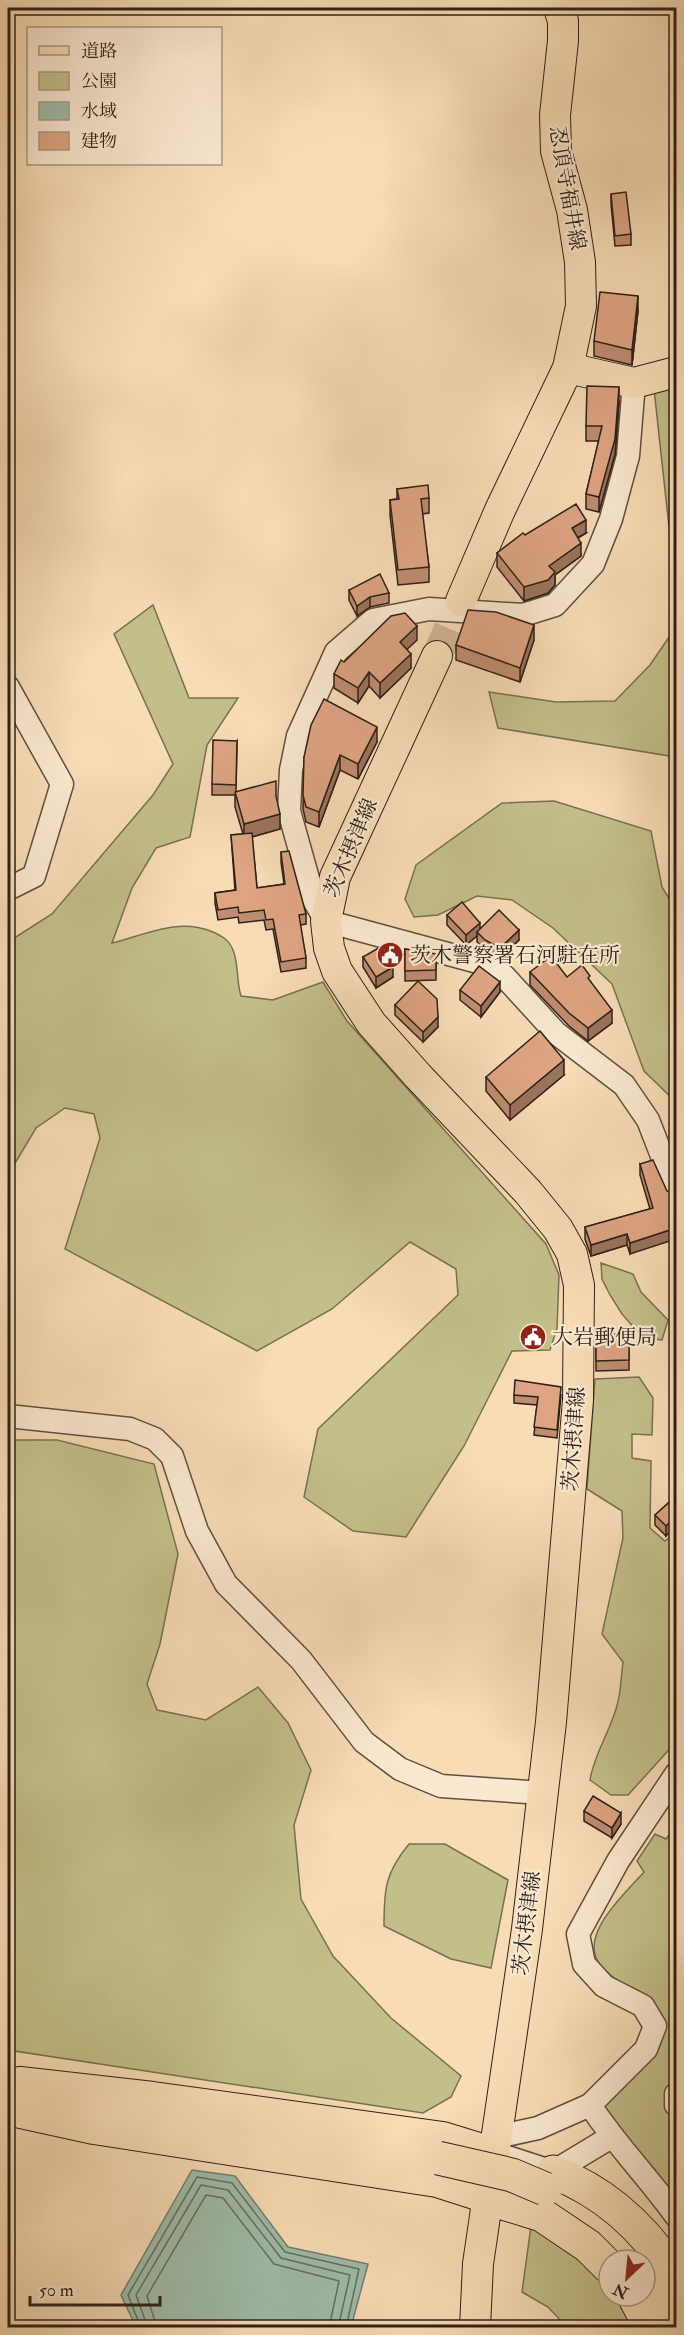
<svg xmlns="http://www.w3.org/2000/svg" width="684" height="2335" font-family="'IM FELL Double Pica','Noto Serif JP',serif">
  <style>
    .green { fill: #c3bf8a; stroke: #797050; stroke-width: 1.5 }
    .water { fill: #9ebca9; stroke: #727e6f; stroke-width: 1.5 }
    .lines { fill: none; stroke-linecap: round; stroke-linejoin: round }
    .shore { stroke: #666e60; stroke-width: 1.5 }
    .major-tunnel { stroke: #d0b696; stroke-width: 30; stroke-dasharray: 30 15; stroke-linecap: butt }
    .minor-casing { stroke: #614f3f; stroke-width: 25 }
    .major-casing { stroke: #2f2017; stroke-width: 32 }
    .highway-casing { stroke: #2f2017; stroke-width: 35 }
    .minor { stroke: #fae8d0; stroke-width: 22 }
    .major { stroke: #f8dcb6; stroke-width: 30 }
    .highway { stroke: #f8dcb6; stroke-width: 33 }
    .highway-bridge-casing { stroke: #2f2017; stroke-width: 35; stroke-linecap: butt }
    .highway-bridge { stroke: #f8dcb6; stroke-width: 33 }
    .wall { fill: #bf8d71; stroke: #2f2017; stroke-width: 1.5 }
    .shaded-wall { fill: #9b735c; stroke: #2f2017; stroke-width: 1.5 }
    .building { fill: #dea483; stroke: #2f2017; stroke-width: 1.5 }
    .labels { text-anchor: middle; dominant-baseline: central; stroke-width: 4.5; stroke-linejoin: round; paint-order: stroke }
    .street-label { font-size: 21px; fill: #2f2017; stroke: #fae8d0 }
    .poi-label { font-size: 21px; fill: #2f2017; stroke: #fae8d0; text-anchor: start }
  </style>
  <rect width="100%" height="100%" fill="#f8dcb6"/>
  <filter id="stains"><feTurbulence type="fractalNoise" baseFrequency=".00333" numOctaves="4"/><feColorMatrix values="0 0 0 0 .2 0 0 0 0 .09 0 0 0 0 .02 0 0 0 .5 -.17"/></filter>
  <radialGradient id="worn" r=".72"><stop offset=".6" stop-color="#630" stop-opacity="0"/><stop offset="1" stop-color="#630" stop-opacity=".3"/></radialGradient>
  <g class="green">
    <path d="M676,385V591L654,389Z"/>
    <path d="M153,605L189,698H238L207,745L190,837L156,848L132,888L112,943C145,935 178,917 213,932C222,936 229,940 233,950C239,965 236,980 241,996L273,1000L323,982L347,1021L546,1244L559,1275L557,1328L550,1350L512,1351L464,1446L406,1537L353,1531L304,1497L318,1429L458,1295L456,1269L410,1242L332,1309L257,1351L65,1249L100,1138L94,1114L65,1108L36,1128L8,1175V942L52,914L153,795L173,764L114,634Z"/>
    <path d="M676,627V757L498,728L489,692L556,702L615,701L650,665Z"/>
    <path d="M554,801L651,831L662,887L676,910V1102L644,1071L612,984L553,928L512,900L477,896L438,915L414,917L405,899L416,865L502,803Z"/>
    <path d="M601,1263L633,1274L641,1292L668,1320L662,1340L643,1338L622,1314L610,1295L602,1279Z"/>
    <path d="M639,1377L653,1398L652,1435L632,1434V1458L651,1461L650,1528L665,1541L676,1532V1742L628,1795H611L590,1780C594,1755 609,1733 616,1709C621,1695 621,1677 623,1662L602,1634L623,1538L622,1511L587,1489L595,1379Z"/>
    <path d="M8,1440H57L154,1464L178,1554L160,1644L147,1684L157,1710L206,1720L258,1687L288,1723L311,1770L294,1825L301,1899L333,1956L391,2018L461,2076L451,2097L423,2113L8,2050Z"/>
    <path d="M676,1825V2072L669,2100L676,2132V2205L602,2106L652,2052L651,2003C635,1992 614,1981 601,1966C576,1936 625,1894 644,1872L637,1861L655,1834L666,1839Z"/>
    <path d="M409,1844H445L508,1880L491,1968L451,1959L384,1926C384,1889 385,1873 409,1844Z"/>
    <path d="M531,2226L609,2279V2296H624L641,2327H567L548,2307L522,2292Z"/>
  </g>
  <path class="water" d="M192,2170L235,2176L288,2247L368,2264L351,2327H136L121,2295Z"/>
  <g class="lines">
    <g class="shore">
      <path d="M141,2328L128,2295L197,2177L232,2183L285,2252L359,2269L346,2328"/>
      <path d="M148,2328L136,2295L201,2185L228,2190L281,2258L350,2275L338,2328"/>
      <path d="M157,2328L147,2296L206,2195L223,2198L274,2264L339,2281L329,2328"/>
    </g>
    <path class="major-tunnel" d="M437,656L461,601"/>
    <defs>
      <g id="minor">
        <path d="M634,383L628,456L611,519L593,564L555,605L523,615L429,609L373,620L336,652L298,736L291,770L289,811L314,900L326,921L485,964L504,976L556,1033L624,1085L648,1120L676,1192"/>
        <path d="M8,687L62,784L34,876L8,889"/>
        <path d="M8,1416L130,1429L155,1439L172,1456L197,1531L226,1584L301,1660L364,1742L400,1769L441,1786L542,1793"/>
        <path d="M676,2094V2105"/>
        <path d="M590,2105C616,2145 649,2178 676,2216"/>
        <path d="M497,2137L538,2128L590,2105L646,2049L655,2026L643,2006L604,1986L584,1964L578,1934L618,1861L676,1774"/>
        <path d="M495,2153L553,2172L611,2137"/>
      </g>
      <g id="major">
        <path d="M568,368L634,383L676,372"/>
        <path d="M461,601L500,510L568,368L581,306L580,262L572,210L556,151L555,115L563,41V21L559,8"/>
        <path d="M437,656L335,877L326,921L329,948L337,971L371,1023L418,1076L528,1192L558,1229L572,1254L579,1285L578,1400L551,1722L527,1929L478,2264L475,2328"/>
        <path d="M20,2082L153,2097L443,2137L495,2153"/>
        <path d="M8,2105L21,2113L94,2129L437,2182L487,2198"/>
      </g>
      <g id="highway">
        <path d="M8,2095L438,2158"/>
        <path d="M553,2172C606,2192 646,2230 676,2277"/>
        <path d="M487,2198L542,2215L588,2246L609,2267"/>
        <path d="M645,2266L662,2288L676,2316"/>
        <path d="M634,2296L651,2328"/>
      </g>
    </defs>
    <use href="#minor" class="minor-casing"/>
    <use href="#major" class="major-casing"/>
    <use href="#highway" class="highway-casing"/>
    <use href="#minor" class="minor"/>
    <use href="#major" class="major"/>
    <use href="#highway" class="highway"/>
    <defs>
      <path id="highway-bridge" d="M438,2158L512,2175L545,2189"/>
    </defs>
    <use href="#highway-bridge" class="highway-bridge-casing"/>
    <use href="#highway-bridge" class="highway-bridge"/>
  </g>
  <g class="wall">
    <path d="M611,194L631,234V245L615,246L611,204Z"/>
    <path d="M638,311L632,365L594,356V341Z"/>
    <path d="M619,402L615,454L599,512L586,509V494L599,441H586V426Z"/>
    <path d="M397,489L429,498V513L422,514L429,567V582L398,585L390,515V500L397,499Z"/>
    <path d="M586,533L578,538L581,556L555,575V585L548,593L524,601L497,567V553L525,535Z"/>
    <path d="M349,590L389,593V603L370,607L357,616L349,600Z"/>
    <path d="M417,640L407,649L411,668L380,698L369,686L358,703L334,688V674L344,662Z"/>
    <path d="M534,640L520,682L456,660V645Z"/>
    <path d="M237,741L236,792L276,798L280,829L252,837L257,888L284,884L281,862V852L306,914V924L300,925L306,958V968L281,972L273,929L266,930L264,920L239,923L238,917L218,920L215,903V893L235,890L231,835L243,834L235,807V795H212V784Z"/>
    <path d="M377,742L358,779L340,770L319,827L306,822L303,809L304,757Z"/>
    <path d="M447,915L480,928L519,940L500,958L485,950L477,942V936L466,945L447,925Z"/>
    <path d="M405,949L436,954V980L405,981Z"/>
    <path d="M363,957L393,977L376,988L363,967Z"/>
    <path d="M530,972L590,981L612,1023L588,1041L569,1026L530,985Z"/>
    <path d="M460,990L500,992L481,1017L460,1000Z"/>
    <path d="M395,1005L438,1027L423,1042L395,1015Z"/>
    <path d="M564,1075L510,1120L486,1091V1077Z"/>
    <path d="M640,1164L667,1191L630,1254L627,1245L591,1256L585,1239V1227L650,1209L640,1175Z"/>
    <path d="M629,1334V1370L596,1371V1335Z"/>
    <path d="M514,1395H561L557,1438L534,1435L537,1405L514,1403Z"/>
    <path d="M675,1497L666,1536L655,1525V1515Z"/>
    <path d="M584,1811L621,1824L612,1838L584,1821Z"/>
  </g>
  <g class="shaded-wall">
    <path d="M638,296V311L632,365V350Z"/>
    <path d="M619,387V402L615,454L599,512V497Z"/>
    <path d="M586,520V533L572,541V528Z"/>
    <path d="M581,543V556L555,575V585L548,593L524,601V587L549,566Z"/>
    <path d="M370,597V607L357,616V606Z"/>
    <path d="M534,625V640L520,682V668Z"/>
    <path d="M417,626V640L400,656V642Z"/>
    <path d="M411,654V668L380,698V683Z"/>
    <path d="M369,672V686L358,703V688Z"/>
    <path d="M377,727V742L358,779V764Z"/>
    <path d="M340,755V770L319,827V812Z"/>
    <path d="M280,814V829L244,839V824Z"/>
    <path d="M480,923V933L477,932V936L466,945V935Z"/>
    <path d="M519,930V940L500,958V948Z"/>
    <path d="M393,967V977L376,988V977Z"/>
    <path d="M500,982V992L481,1017V1006Z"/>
    <path d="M612,1010V1023L588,1041V1028Z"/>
    <path d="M438,1017V1027L423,1042V1032Z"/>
    <path d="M564,1060V1075L510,1120V1105Z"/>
    <path d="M676,1228V1239L630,1254V1243Z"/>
    <path d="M627,1234V1245L591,1256V1245Z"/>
    <path d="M676,1516V1526L666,1536V1526Z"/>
    <path d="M621,1813V1824L612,1838V1828Z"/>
  </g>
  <g class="building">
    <path d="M626,192L631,234L615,236L611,194Z"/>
    <path d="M600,292L638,296L632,350L594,341Z"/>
    <path d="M587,386L619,387L615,439L599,497L586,494L602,426H586Z"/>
    <path d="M428,485L429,498L421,499L429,567L398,570L390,500L399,499L397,489Z"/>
    <path d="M576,504L586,520L572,528L581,543L549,566L555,572L548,580L524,587L497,553L523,533L525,535Z"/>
    <path d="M380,574L389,593L370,597L357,606L349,590Z"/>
    <path d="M468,610L496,612L534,625L520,668L456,645Z"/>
    <path d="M405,613L417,626L400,642L411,654L380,683L369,672L358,688L334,674L341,660L344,662L391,616Z"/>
    <path d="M324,699L377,727L358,764L340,755L319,812L306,807L303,795L304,757L311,725Z"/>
    <path d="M213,740L237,741L236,785L212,784Z"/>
    <path d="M276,781V796L280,814L244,824L235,792Z"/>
    <path d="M252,833L257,888L285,884L281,852L289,851L306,914L299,915L306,958L281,962L273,919L266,920L264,910L239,913L238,907L218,910L215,893L236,890L231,835Z"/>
    <path d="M462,902L480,923L466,935L447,915Z"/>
    <path d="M499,910L519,930L500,948L485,940L477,932Z"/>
    <path d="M380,947L393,967L376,977L363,957Z"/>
    <path d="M405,949L436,954V970L405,971Z"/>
    <path d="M551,956L567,977L582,965L590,976L588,978L612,1010L588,1028L569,1013L530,972Z"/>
    <path d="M479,966L500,982L481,1006L460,990Z"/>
    <path d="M418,981L437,999L438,1017L423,1032L395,1005Z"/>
    <path d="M540,1031L564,1060L510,1105L486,1077Z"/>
    <path d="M653,1160L667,1191L676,1192V1228L630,1243L627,1234L591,1245L585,1227L653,1208L640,1164Z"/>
    <path d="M629,1334V1360L596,1361V1335Z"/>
    <path d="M515,1380L561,1387L557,1430L534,1427L538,1397L514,1395Z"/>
    <path d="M675,1497L676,1498V1516L666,1526L655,1515Z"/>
    <path d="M593,1796L621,1813L612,1828L584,1811Z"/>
  </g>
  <defs>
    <symbol id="civic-disc" viewBox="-11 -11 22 22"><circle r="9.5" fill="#8f2418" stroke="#fae8d0"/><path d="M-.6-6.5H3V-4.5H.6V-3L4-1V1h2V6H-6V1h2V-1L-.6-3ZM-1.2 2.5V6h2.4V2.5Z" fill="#fff"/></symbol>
  </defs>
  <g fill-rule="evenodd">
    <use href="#civic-disc" x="375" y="940" width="30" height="30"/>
    <use href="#civic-disc" x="518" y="1322" width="30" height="30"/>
  </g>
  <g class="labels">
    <g class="street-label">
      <text transform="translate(567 188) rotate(80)">忍頂寺福井線</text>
      <text transform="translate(351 848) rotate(-67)">茨木摂津線</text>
      <text transform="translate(574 1439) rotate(-86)">茨木摂津線</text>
      <text transform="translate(527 1923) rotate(-83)">茨木摂津線</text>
    </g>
    <g class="poi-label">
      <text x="410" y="955">茨木警察署石河駐在所</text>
      <text x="552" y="1337">大岩郵便局</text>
    </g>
  </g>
  <rect width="684" height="2335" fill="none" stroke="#f8dcb6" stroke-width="30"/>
  <rect x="9" y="9" width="666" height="2317" fill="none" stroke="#2f2017" stroke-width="3"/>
  <rect x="15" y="15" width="654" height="2305" fill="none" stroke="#2f2017" stroke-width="1.5"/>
  <rect x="27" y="27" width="195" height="138" fill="#fae8d0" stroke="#a99886" stroke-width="1.5"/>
  <rect x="39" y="46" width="30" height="9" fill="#f8dcb6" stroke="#a99886" stroke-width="1.5"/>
  <text x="81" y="57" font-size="18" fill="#2f2017">道路</text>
  <rect x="39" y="72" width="30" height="18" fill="#c3bf8a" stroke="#a99886" stroke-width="1.5"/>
  <text x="81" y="87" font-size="18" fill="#2f2017">公園</text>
  <rect x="39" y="102" width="30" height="18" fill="#9ebca9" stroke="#a99886" stroke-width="1.5"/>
  <text x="81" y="117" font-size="18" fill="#2f2017">水域</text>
  <rect x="39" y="132" width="30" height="18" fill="#dea483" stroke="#a99886" stroke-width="1.5"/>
  <text x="81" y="147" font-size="18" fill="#2f2017">建物</text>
  <g transform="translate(627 2278) rotate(206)"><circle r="28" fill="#fae8d0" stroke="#a99886" stroke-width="1.5"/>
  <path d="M0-4.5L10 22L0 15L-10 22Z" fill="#8f2418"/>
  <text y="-9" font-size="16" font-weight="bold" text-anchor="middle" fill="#2f2017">N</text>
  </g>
  <path d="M30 2296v9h130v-9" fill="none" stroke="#2f2017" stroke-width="3"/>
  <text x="39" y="2296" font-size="18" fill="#2f2017" stroke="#fae8d0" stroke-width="4.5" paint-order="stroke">50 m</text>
  <rect width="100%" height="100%" filter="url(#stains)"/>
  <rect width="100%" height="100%" fill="url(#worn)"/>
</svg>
